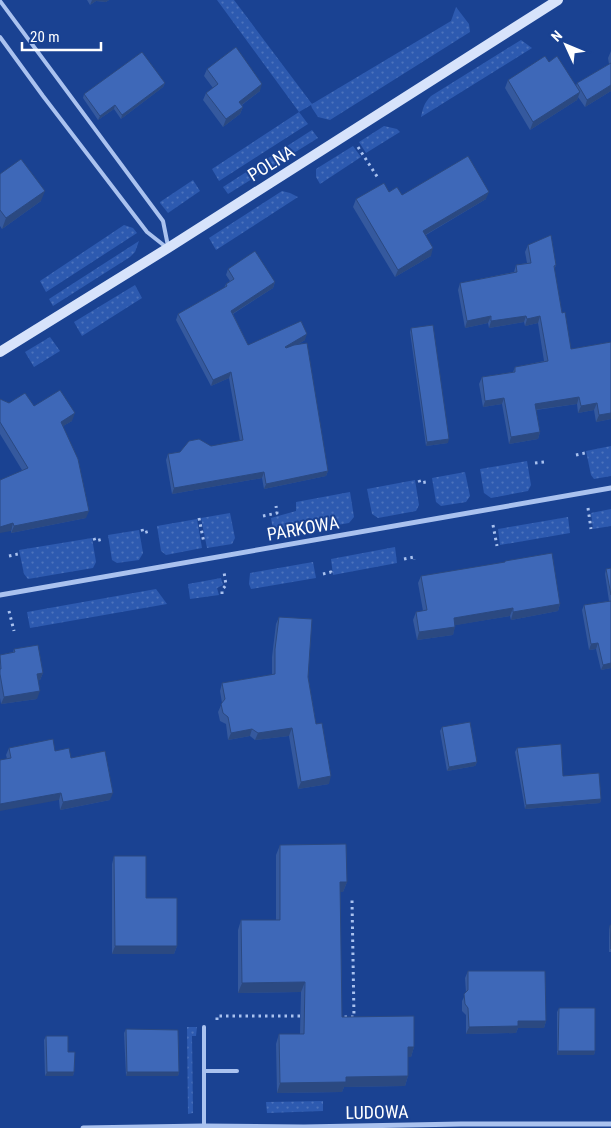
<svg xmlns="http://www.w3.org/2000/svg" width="611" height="1128" font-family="'Roboto Condensed',sans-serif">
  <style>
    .grass { fill: url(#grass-dots) }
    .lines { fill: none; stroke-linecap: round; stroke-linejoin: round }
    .path { stroke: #aac2ef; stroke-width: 3; stroke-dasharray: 2.5 4; stroke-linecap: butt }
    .lane { stroke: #aac2ef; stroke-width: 4 }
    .street { stroke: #aac2ef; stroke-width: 5 }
    .secondary { stroke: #d7e3fb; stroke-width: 10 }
    .wall { fill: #35599e }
    .shaded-wall { fill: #2b4981 }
    .building { fill: #3e68b8; stroke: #2b4981 }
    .labels { text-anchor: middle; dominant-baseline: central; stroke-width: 4; stroke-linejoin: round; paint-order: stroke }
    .street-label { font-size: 18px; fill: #fff; stroke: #1a4292 }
  </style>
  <defs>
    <pattern id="grass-dots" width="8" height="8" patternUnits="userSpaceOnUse" patternTransform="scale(1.25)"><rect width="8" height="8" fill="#2d5ab0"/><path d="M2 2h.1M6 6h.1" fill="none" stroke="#4c73bc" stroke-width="1.8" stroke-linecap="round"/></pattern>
  </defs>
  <rect width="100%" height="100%" fill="#1a4292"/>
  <g class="grass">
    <path d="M217,0H234L312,104L451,21L456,7L469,24L470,32L330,120L318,117L312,108L311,105L299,112L308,124L219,181L212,169L299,112Z"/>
    <path d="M521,40L532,48L421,117C423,108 424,103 431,96Z"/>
    <path d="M384,126L397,129L400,132L366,153L359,142Z"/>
    <path d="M312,130L318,138L228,194L223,187Z"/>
    <path d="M353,146L361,157L320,184L316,177V169Z"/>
    <path d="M193,180L200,191L168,213L160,203V202Z"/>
    <path d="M282,191L290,193L298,197L216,250L209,238Z"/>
    <path d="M124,225L133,228L137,233L46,292L40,281Z"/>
    <path d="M139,241L135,252L130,257L53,306L49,299Z"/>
    <path d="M135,285L142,298L82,336L74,322Z"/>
    <path d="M50,337L60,351L34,367L25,352Z"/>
    <path d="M611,446V476L594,479L591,475L586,451Z"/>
    <path d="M527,461L531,485L528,491L491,498L484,493L480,469Z"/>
    <path d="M465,472L470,496L466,502L441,506L436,502L432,478Z"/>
    <path d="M415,480L419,505L416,511L378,518L372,514L367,489Z"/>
    <path d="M350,492L354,517L349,523L278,535L273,530L271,518L296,511V502Z"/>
    <path d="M611,509V526L593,529L591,513Z"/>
    <path d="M230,513L235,538L232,544L207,548L201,518Z"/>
    <path d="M568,517L570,533L500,545L498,529Z"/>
    <path d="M197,519L202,548L166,555L161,551L157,526Z"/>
    <path d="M139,530L143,553L139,560L117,563L112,560L108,535Z"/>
    <path d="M92,538L96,562L93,568L28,579L24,574L19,550Z"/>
    <path d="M395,547L397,563L333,575L331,559Z"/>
    <path d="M313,562L316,578L251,589L249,584L250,573Z"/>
    <path d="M221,578L223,585L217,588L219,595L190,599L188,584Z"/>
    <path d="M156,589L167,604L30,628L27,612Z"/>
    <path d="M187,1027H197L196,1036H192L193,1113L188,1114Z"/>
    <path d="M323,1101V1111L267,1113L266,1102Z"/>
  </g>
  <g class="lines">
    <g class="path">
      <path d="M358,147L378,178"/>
      <path d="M576,455L585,453L584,451"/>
      <path d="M535,463L544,462V458"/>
      <path d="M419,480L420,483L426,482"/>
      <path d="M588,508L591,529"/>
      <path d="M263,516L277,513L276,506"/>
      <path d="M199,518L204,543"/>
      <path d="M493,525L497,546"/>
      <path d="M142,529L143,533L150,531"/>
      <path d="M94,538L95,541L103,539"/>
      <path d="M9,556L18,554V551"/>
      <path d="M404,559L414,557V560"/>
      <path d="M323,574L331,572L332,575"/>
      <path d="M222,594V590L226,585L224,572"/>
      <path d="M9,611L14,631"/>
      <path d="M338,1017H354L352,900"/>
      <path d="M217,1020V1016H304"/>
    </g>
    <g class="lane">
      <path d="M0,1L163,221L168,246"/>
      <path d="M0,37L43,96L147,232L166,247"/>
      <path d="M204,1071H237"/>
      <path d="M204,1126V1027"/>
    </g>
    <g class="street">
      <path d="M0,595L611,488"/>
      <path d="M83,1128L204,1126L304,1127L461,1124H611"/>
    </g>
    <path class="secondary" d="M0,352L168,248L558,0"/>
  </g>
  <g class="wall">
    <path d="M87,0H109L106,2L96,1L90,5Z"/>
    <path d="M611,51V91L585,107L578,97L577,100L530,130L505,88L508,80L549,62L576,86L577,83L609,64L608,58Z"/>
    <path d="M207,69L260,91L242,105L243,107L240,114L223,127L203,100L206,93L213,88L204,76Z"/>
    <path d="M165,83L163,87L121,119L114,109L98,120L83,98L84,94Z"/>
    <path d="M0,174L41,201L2,229L0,226Z"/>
    <path d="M389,192L402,195L486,199L426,235L431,256L395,277L353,207L356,199Z"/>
    <path d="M528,245L556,265L554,270L562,313L571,349L611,342V419L596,422L594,410L578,413L577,404L536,410L540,432L538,439L509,444L502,404L483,407L479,384L482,377L513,372L515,367L544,361L538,323L525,326L524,322L489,328L488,323L465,328L458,290L460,283L514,272L516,265L527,263L525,252Z"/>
    <path d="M228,269L275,282L273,288L233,314L248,345L305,340L297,345L328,471L326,476L264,489L262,478L172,494L166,460L168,454L240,441L229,378L211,386L176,320L178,314L224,288L226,284L230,281L226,275Z"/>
    <path d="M411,328L448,443L426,446L410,332Z"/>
    <path d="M0,399L9,403L34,406L72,421L63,426L86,518L11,533V531L22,470L0,434Z"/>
    <path d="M611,568V668L601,670L596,649L589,650L582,610L584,605L609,601L605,574L606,569Z"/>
    <path d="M421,576L560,604L558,611L511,620L510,616L455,625L453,635L417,640L413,620L416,612L423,611L418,583Z"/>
    <path d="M279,617L308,677L316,724L329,784L298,789L289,736L255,740L250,736L228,740L226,724L220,721L218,712L222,703L220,691L222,683L272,675V657L276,624Z"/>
    <path d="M14,649L43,673L40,680H38L37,699L1,704L0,698V655L13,652Z"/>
    <path d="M442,727L477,762L475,766L447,771L440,731Z"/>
    <path d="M9,748L55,751L71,758L110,800L60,810L59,800L7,759L6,755Z"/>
    <path d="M517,748L601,799L600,803L525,809L515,752Z"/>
    <path d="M280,845L347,882L343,892H340L342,1017L414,1047L411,1057H408V1076L405,1086L344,1087L342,1092L277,1093L276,1044L279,1034H300L301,992L238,993V930L241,920H276V855Z"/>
    <path d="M114,856L146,898L177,946L174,954H112V864Z"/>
    <path d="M610,925H611V952H609V929Z"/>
    <path d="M468,971L546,1021L544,1028H518L516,1033L466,1034V1015L462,1011V1001L466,993L465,978Z"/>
    <path d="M559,1008L595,1051L594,1055H557V1012Z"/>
    <path d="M126,1029L179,1072L178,1076H126L124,1033Z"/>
    <path d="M46,1036L68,1052L74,1072L73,1076H45L44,1040Z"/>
  </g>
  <g class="shaded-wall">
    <path d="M92,0H109L106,2L96,1L90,5Z"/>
    <path d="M165,83L163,87L121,119L122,115Z"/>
    <path d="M262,84L260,91L236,109L239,102Z"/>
    <path d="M611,85V91L585,107L587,100Z"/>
    <path d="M580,92L577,100L530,130L533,122Z"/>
    <path d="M115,105L114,109L98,120L100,116Z"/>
    <path d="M243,107L240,114L223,127L226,119Z"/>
    <path d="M45,191L41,201L2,229L6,218Z"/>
    <path d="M489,192L486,199L420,238L423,231Z"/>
    <path d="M433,248L431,256L395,277L398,270Z"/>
    <path d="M275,282L273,288L229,316L231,311Z"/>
    <path d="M491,316L488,323L465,328L467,321Z"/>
    <path d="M526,316L524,322L489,328L491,321Z"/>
    <path d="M540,316L538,323L525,326L527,319Z"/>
    <path d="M307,334L305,340L283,353L285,347Z"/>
    <path d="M231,372L229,378L211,386L213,380Z"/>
    <path d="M579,397L577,404L533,410L535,404Z"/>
    <path d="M504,398L502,404L483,407L485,401Z"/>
    <path d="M597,403L594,410L578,413L581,406Z"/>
    <path d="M75,413L72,421L58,429L61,422Z"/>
    <path d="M611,413V419L596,422L599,415Z"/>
    <path d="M540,432L538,439L509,444L511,437Z"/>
    <path d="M449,439L448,443L426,446L427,442Z"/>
    <path d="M328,471L326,476L264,489L266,484Z"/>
    <path d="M264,472L262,478L172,494L174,488Z"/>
    <path d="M89,511L86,518L11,533L14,526Z"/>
    <path d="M13,523L11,531L0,533V527Z"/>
    <path d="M560,604L558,611L511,620L513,612Z"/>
    <path d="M513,608L510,616L451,626L454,618Z"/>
    <path d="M455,627L453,635L417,640L419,632Z"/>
    <path d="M598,643L596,649L589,650L591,644Z"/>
    <path d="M611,663V668L601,670L603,665Z"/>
    <path d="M43,673L40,680L35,681L37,674Z"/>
    <path d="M40,691L37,699L1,704L4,697Z"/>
    <path d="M292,728L289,736L255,740L258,733Z"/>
    <path d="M252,729L250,736L228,740L231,733Z"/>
    <path d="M477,762L475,766L447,771L449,767Z"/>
    <path d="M331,776L329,784L298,789L301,782Z"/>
    <path d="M61,793L59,800L0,811V804Z"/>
    <path d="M113,793L110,800L60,810L63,802Z"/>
    <path d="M601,799L600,803L525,809L526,805Z"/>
    <path d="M340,882H347L343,892H337Z"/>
    <path d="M115,946H177L174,954H112Z"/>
    <path d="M305,982L301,992L238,993L242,983Z"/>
    <path d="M518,1021H546L544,1028H518L516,1033L466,1034L469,1027Z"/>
    <path d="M408,1047H414L411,1057H405Z"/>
    <path d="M558,1051H595L594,1055H557Z"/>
    <path d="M47,1072H74L73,1076H45Z"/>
    <path d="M127,1072H179L178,1076H126Z"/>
    <path d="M408,1076L405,1086L344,1087L342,1092L277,1093L280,1083L346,1077Z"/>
  </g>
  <g class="building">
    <path d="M236,47L262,84L239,102L243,107L226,119L206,93L218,84L207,69Z"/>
    <path d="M142,52L165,83L122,115L115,105L100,116L84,94Z"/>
    <path d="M545,56L549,62L557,56L580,92L533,122L508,80Z"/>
    <path d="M611,63V85L587,100L577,83Z"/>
    <path d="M468,156L489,192L423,231L433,248L398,270L356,199L384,183L389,192L397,187L402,195Z"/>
    <path d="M21,159L45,191L6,218L0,210V174Z"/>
    <path d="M551,235L556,265L554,266L562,313L565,312L571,349L611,342V413L599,415L597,403L581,406L579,397L535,404L540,432L511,437L504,398L485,401L482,377L515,372V367L548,361L540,316L527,319L526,316L491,321V316L467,321L460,283L517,272L516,265L531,263L528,245Z"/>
    <path d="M255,251L275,282L231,311L248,345L301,321L307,334L285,347L286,348L294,345L307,343L328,471L266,484L264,472L174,488L168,454L180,452L189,441L199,439L211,446L243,440L231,372L213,380L178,314L227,286L226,284L234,279L228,269Z"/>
    <path d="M433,325L449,439L427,442L411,328Z"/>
    <path d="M60,390L75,413L61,422L78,459L89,511L14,526L13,523L0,527V480L28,468L0,422V399L9,403L25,393L34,406Z"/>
    <path d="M552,553L560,604L513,612V608L454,618L455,627L419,632L416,612L427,610L421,576L505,562V561Z"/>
    <path d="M611,568V595L606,569Z"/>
    <path d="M611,601V663L603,665L598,643L591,644L584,605Z"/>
    <path d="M279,617L312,619L308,677L316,724L322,723L331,776L301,782L292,728L258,733L252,729L231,733L228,717L223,713L221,704L225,699L222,683L275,674V649Z"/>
    <path d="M38,645L43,673L37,674L40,691L4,697L0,674V669H1L0,655L15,652L14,649Z"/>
    <path d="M470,722L477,762L449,767L442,727Z"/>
    <path d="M53,739L55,751L69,748L71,758L105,751L113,793L63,802L61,793L0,804V760L11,758L9,748Z"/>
    <path d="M561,744L563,776L599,773L601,799L526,805L517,748Z"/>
    <path d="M346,844L347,882H340L342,1017L414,1016V1047H408V1076L346,1077V1082L280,1083L279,1034H304L305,982L242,983L241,920H280V845Z"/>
    <path d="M114,856H146V898H177V946H115Z"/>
    <path d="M610,925H611V949Z"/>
    <path d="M468,971H545L546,1021H518V1026L469,1027L468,1008L465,1004L464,994L468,990Z"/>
    <path d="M559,1008H595V1051H558Z"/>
    <path d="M126,1029L178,1030L179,1072H127Z"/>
    <path d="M46,1036H68V1052H75L74,1072H47Z"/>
  </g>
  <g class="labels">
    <g class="street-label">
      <text transform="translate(271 163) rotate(-32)">POLNA</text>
      <text transform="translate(303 528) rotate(-10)">PARKOWA</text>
      <text transform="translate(377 1112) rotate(-1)">LUDOWA</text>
    </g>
  </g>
  <g transform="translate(566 45) rotate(314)" stroke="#1a4292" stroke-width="4" paint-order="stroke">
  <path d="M0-4L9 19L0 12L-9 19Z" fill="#ffffff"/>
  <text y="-8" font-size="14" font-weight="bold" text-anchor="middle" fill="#ffffff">N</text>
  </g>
  <path d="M22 42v8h79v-8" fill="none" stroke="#ffffff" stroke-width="2.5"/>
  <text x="30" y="42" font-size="15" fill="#ffffff" stroke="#1a4292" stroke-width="4" paint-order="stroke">20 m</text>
</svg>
